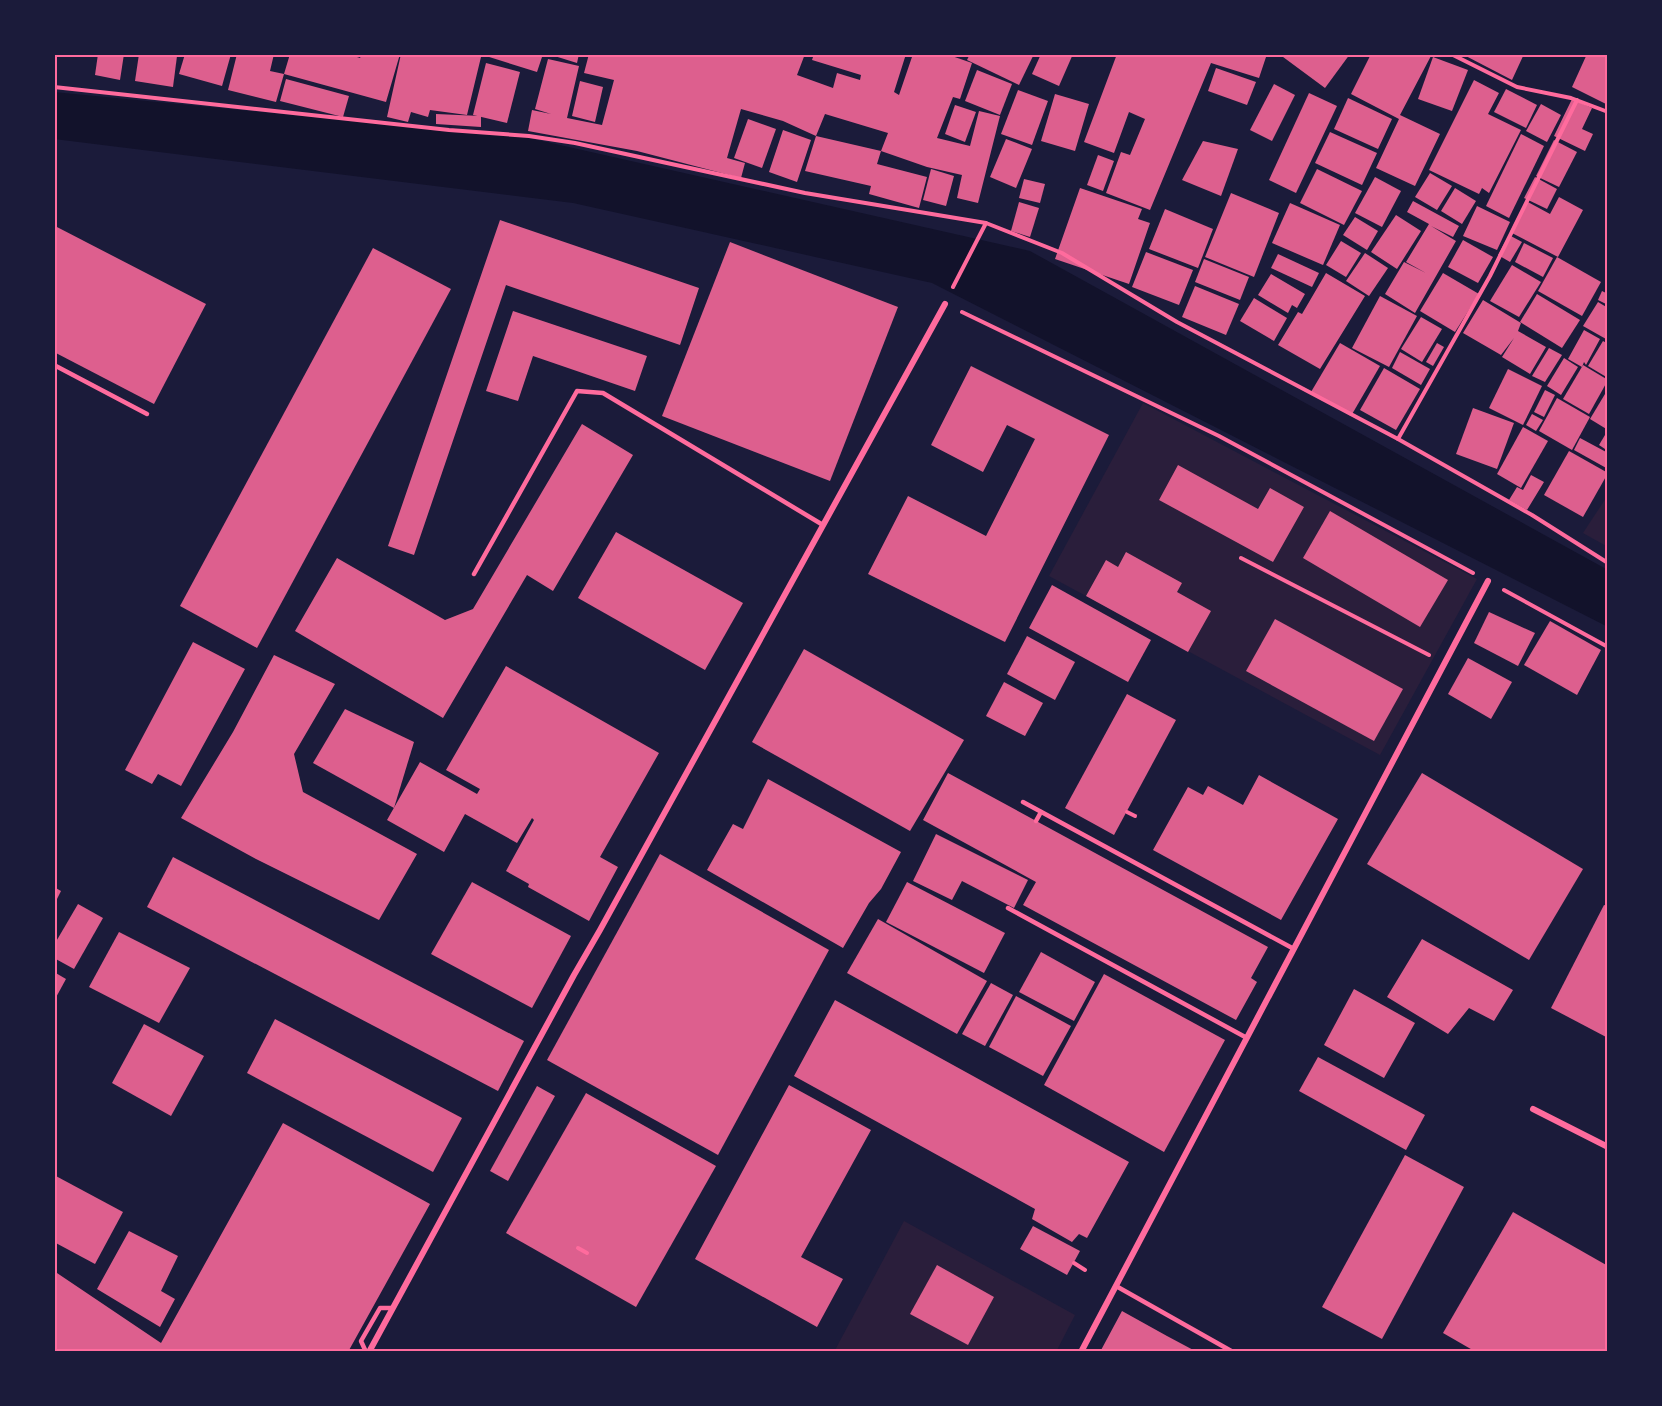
<svg xmlns="http://www.w3.org/2000/svg" width="1662" height="1406" font-family="'Open Sans',sans-serif">
  <style>
    .green { fill: #2a1e3b }
    .water { fill: #12122b }
    .building { fill: #dd5f8e }
    .lines { fill: none; stroke-linecap: round; stroke-linejoin: round }
    .path { stroke: #ff6b9d; stroke-width: 4 }
    .service { stroke: #ff6b9d; stroke-width: 4.5 }
    .minor { stroke: #ff6b9d; stroke-width: 6 }
    .neatline { fill: none; stroke: #ff6b9d; stroke-width: 2 }
  </style>
  <rect width="100%" height="100%" fill="#1b1b3a"/>
  <g class="green">
    <path d="M1143,403L1477,579L1380,755L1049,576Z"/>
    <path d="M1608,495V547L1583,533Z"/>
    <path d="M904,1221L1075,1315L1056,1352H834Z"/>
  </g>
  <path class="water" d="M54,92L529,138L1030,251L1608,570V627L932,283L573,203L54,139Z"/>
  <g class="building">
    <path d="M98,54H124L120,80L95,75Z"/>
    <path d="M139,54L177,56L173,87L135,81Z"/>
    <path d="M185,54H231L222,86L179,74Z"/>
    <path d="M237,54H274L270,71L284,74L276,102L228,90Z"/>
    <path d="M290,54H348L360,58L362,54H400L386,102L284,74Z"/>
    <path d="M401,54H473L481,57L467,115L430,110L428,117L411,112L408,122L387,117Z"/>
    <path d="M487,54H543L537,72L486,56Z"/>
    <path d="M548,54H579L577,63Z"/>
    <path d="M589,54H733L745,57L738,54H805L797,75L833,88L837,73L860,80L861,75L812,60L814,54H906L894,92L899,95L913,54H946L972,63L960,99L953,97L937,138L970,146L979,111L1000,116L978,203L957,198L962,175L927,167L881,151L888,133L825,114L816,136L783,121L741,109L727,158L745,163L741,178L637,151L528,131L532,110L551,114L535,109L548,59L579,66L567,118L602,125L614,80L584,73Z"/>
    <path d="M970,54H1034L1019,85L967,60Z"/>
    <path d="M1041,54H1073L1059,86L1032,74Z"/>
    <path d="M1117,54H1267L1259,78L1211,63L1150,210L1106,193L1121,152L1130,155L1145,119L1129,112L1114,153L1084,142Z"/>
    <path d="M1279,54H1350L1325,88Z"/>
    <path d="M1371,54H1432L1400,115L1440,134L1415,186L1376,168L1399,119L1351,94Z"/>
    <path d="M1462,54H1524L1512,80Z"/>
    <path d="M1587,54H1608V105L1572,87Z"/>
    <path d="M1433,57L1468,70L1452,111L1418,99Z"/>
    <path d="M486,63L520,72L507,123L473,115Z"/>
    <path d="M1216,68L1256,82L1247,105L1208,91Z"/>
    <path d="M977,70L1012,84L1000,115L965,101Z"/>
    <path d="M286,79L349,96L343,117L280,101Z"/>
    <path d="M1474,80L1499,93L1488,114L1521,130L1489,193L1482,188L1479,194L1429,170Z"/>
    <path d="M580,81L603,87L595,122L572,116Z"/>
    <path d="M1274,84L1295,95L1272,141L1250,130Z"/>
    <path d="M1506,89L1537,105L1526,128L1494,112Z"/>
    <path d="M1018,90L1048,101L1032,145L1001,134Z"/>
    <path d="M1309,93L1337,106L1296,193L1269,180Z"/>
    <path d="M1055,94L1089,104L1075,151L1041,141Z"/>
    <path d="M1348,98L1392,119L1378,149L1334,129Z"/>
    <path d="M1572,99L1592,108L1582,129L1593,134L1585,151L1554,136Z"/>
    <path d="M1541,104L1561,115L1547,142L1526,131Z"/>
    <path d="M955,105L976,112L965,142L945,134Z"/>
    <path d="M436,114L481,116V127L436,124Z"/>
    <path d="M748,119L776,129L762,168L734,158Z"/>
    <path d="M783,130L811,140L797,182L769,172Z"/>
    <path d="M1330,132L1377,153L1362,185L1315,163Z"/>
    <path d="M1521,134L1544,146L1509,218L1486,206Z"/>
    <path d="M816,136L881,151L877,164L927,177L919,208L869,194L871,186L805,171Z"/>
    <path d="M1006,139L1032,149L1016,188L990,177Z"/>
    <path d="M1554,140L1577,152L1559,187L1536,176Z"/>
    <path d="M1203,141L1238,149L1221,196L1182,180Z"/>
    <path d="M1098,155L1114,161L1103,191L1087,185Z"/>
    <path d="M931,169L954,176L946,206L923,200Z"/>
    <path d="M1317,169L1362,191L1344,225L1300,203Z"/>
    <path d="M1430,173L1452,186L1437,210L1415,197Z"/>
    <path d="M1375,177L1401,191L1382,227L1355,213Z"/>
    <path d="M1535,177L1557,189L1547,209L1524,198Z"/>
    <path d="M1024,179L1045,184L1040,203L1019,198Z"/>
    <path d="M1080,188L1142,209L1138,219L1150,223L1129,284L1055,259Z"/>
    <path d="M1455,188L1476,201L1462,224L1441,211Z"/>
    <path d="M1231,193L1279,213L1254,277L1205,257Z"/>
    <path d="M1559,197L1583,210L1558,257L1510,232L1526,201L1550,214Z"/>
    <path d="M1413,201L1459,226L1453,237L1431,226L1456,241L1415,313L1385,294L1404,262L1426,273L1406,262L1429,224L1407,212Z"/>
    <path d="M1019,202L1039,208L1030,237L1011,231Z"/>
    <path d="M1290,203L1340,225L1323,265L1272,243Z"/>
    <path d="M1477,206L1510,222L1497,250L1463,236Z"/>
    <path d="M1165,209L1213,229L1198,268L1149,249Z"/>
    <path d="M1396,215L1421,231L1397,269L1371,252Z"/>
    <path d="M1355,217L1378,231L1367,250L1343,235Z"/>
    <path d="M500,220L699,288L680,345L506,285L414,555L388,546Z"/>
    <path d="M55,226L206,304L154,404L54,352Z"/>
    <path d="M1509,235L1522,242L1510,262L1498,255Z"/>
    <path d="M1463,240L1493,257L1478,283L1448,267Z"/>
    <path d="M1341,241L1361,253L1346,277L1326,265Z"/>
    <path d="M730,242L898,307L830,481L662,416Z"/>
    <path d="M1524,243L1553,258L1543,277L1515,262Z"/>
    <path d="M373,248L451,289L257,648L180,606Z"/>
    <path d="M1146,252L1193,270L1179,305L1132,287Z"/>
    <path d="M1365,253L1388,268L1369,296L1346,281Z"/>
    <path d="M1278,254L1319,273L1312,287L1271,268Z"/>
    <path d="M1557,257L1601,282L1582,316L1538,291Z"/>
    <path d="M1204,259L1249,277L1240,300L1195,282Z"/>
    <path d="M1512,265L1541,282L1519,317L1490,301Z"/>
    <path d="M1326,273L1365,296L1320,369L1278,345L1298,312L1302,314Z"/>
    <path d="M1443,273L1479,294L1455,332L1420,311Z"/>
    <path d="M1271,274L1305,294L1297,308L1292,305L1288,313L1258,295Z"/>
    <path d="M1195,286L1239,304L1226,335L1182,317Z"/>
    <path d="M1602,291L1608,294V305L1598,300Z"/>
    <path d="M1537,294L1580,320L1562,348L1520,322Z"/>
    <path d="M1380,296L1417,316L1389,367L1352,348Z"/>
    <path d="M1254,298L1287,318L1274,341L1240,321Z"/>
    <path d="M1483,300L1521,323L1518,331L1546,347L1530,374L1502,357L1514,338L1501,355L1463,333Z"/>
    <path d="M1598,302L1608,308V336L1606,339L1583,326Z"/>
    <path d="M513,311L647,356L635,391L533,356L518,401L486,391Z"/>
    <path d="M1421,317L1442,329L1422,362L1401,349Z"/>
    <path d="M1584,330L1600,339L1586,365L1584,362L1582,367L1568,359Z"/>
    <path d="M1603,341L1608,344V378L1588,366Z"/>
    <path d="M1340,343L1380,366L1351,416L1311,392Z"/>
    <path d="M1437,343L1444,347L1433,366L1426,362Z"/>
    <path d="M1549,348L1562,355L1545,382L1532,376Z"/>
    <path d="M1400,352L1430,369L1421,385L1392,368Z"/>
    <path d="M1564,358L1578,367L1561,395L1547,386Z"/>
    <path d="M1583,365L1608,380L1589,414L1563,399Z"/>
    <path d="M971,366L1109,435L1005,642L868,574L908,496L986,536L1035,439L1007,425L983,472L931,445Z"/>
    <path d="M1384,368L1420,389L1396,430L1360,410Z"/>
    <path d="M1508,369L1542,386L1523,425L1489,408Z"/>
    <path d="M1608,389V430L1590,419Z"/>
    <path d="M1545,390L1555,395L1544,417L1534,412Z"/>
    <path d="M1557,398L1590,417L1572,450L1539,431Z"/>
    <path d="M1473,408L1514,423L1497,469L1456,454Z"/>
    <path d="M1532,414L1543,420L1536,431L1526,425Z"/>
    <path d="M582,424L633,455L553,591L527,575L443,718L295,631L337,558L445,620L473,609Z"/>
    <path d="M1523,427L1548,441L1521,488L1497,474Z"/>
    <path d="M1608,430V451L1599,445Z"/>
    <path d="M1580,438L1608,453V469L1574,450Z"/>
    <path d="M1569,451L1608,473L1583,517L1544,495Z"/>
    <path d="M1178,465L1258,509L1270,488L1304,507L1273,562L1159,500Z"/>
    <path d="M1531,475L1544,482L1527,510L1509,500L1517,487L1523,490Z"/>
    <path d="M1330,511L1448,580L1420,627L1303,558Z"/>
    <path d="M616,532L743,603L705,670L578,598Z"/>
    <path d="M1126,552L1182,583L1177,592L1211,611L1188,652L1086,596L1106,560L1118,567Z"/>
    <path d="M1052,585L1151,640L1128,682L1029,628Z"/>
    <path d="M1489,612L1535,633L1518,666L1474,643Z"/>
    <path d="M1275,619L1403,689L1374,741L1246,671Z"/>
    <path d="M1550,621L1601,650L1577,695L1524,665Z"/>
    <path d="M1027,636L1075,662L1055,700L1007,674Z"/>
    <path d="M193,642L245,669L181,786L158,774L152,784L125,770Z"/>
    <path d="M804,649L964,740L910,831L752,742Z"/>
    <path d="M274,655L335,684L294,754L303,792L417,854L379,920L256,859L181,818L233,732Z"/>
    <path d="M1468,658L1512,682L1491,719L1448,694Z"/>
    <path d="M506,666L659,753L600,857L618,867L589,921L528,887L529,884L506,871L534,820L532,818L517,843L465,814L444,852L387,820L420,762L477,794L480,789L446,770Z"/>
    <path d="M1004,682L1043,703L1025,736L986,716Z"/>
    <path d="M1127,694L1176,720L1114,835L1065,808Z"/>
    <path d="M345,709L414,742L394,808L313,763Z"/>
    <path d="M948,773L1268,947L1251,978L1257,982L1236,1020L1023,905L1036,882L923,820Z"/>
    <path d="M1422,773L1583,869L1529,960L1367,864Z"/>
    <path d="M1259,775L1338,819L1281,920L1153,850L1188,787L1203,795L1208,786L1243,805Z"/>
    <path d="M768,779L901,852L881,889L869,903L843,948L707,870L733,824L743,829Z"/>
    <path d="M936,834L1028,880L1014,908L962,881L952,900L913,881Z"/>
    <path d="M660,854L829,950L718,1155L547,1060Z"/>
    <path d="M173,857L524,1041L498,1091L147,907Z"/>
    <path d="M472,882L571,936L532,1008L431,954Z"/>
    <path d="M907,882L1005,933L984,973L886,922Z"/>
    <path d="M54,887L61,891L54,905Z"/>
    <path d="M78,904L103,918L74,969L54,958V945Z"/>
    <path d="M1604,905L1608,906V1038L1551,1008Z"/>
    <path d="M878,919L987,981L957,1034L847,973Z"/>
    <path d="M119,932L190,968L159,1023L89,987Z"/>
    <path d="M1422,939L1513,990L1494,1021L1469,1008L1448,1034L1387,997Z"/>
    <path d="M1041,952L1095,982L1074,1021L1019,992Z"/>
    <path d="M54,972L66,979L54,1001Z"/>
    <path d="M1104,974L1225,1040L1164,1152L1044,1085Z"/>
    <path d="M991,983L1013,995L985,1046L962,1034Z"/>
    <path d="M1354,989L1415,1023L1384,1078L1324,1045Z"/>
    <path d="M1016,996L1071,1026L1043,1076L989,1047Z"/>
    <path d="M835,1000L1129,1162L1087,1238L1079,1234L1072,1242L1032,1219L1035,1209L794,1076Z"/>
    <path d="M275,1019L462,1118L433,1172L247,1073Z"/>
    <path d="M144,1024L204,1056L171,1116L112,1083Z"/>
    <path d="M1318,1057L1425,1115L1406,1150L1299,1091Z"/>
    <path d="M789,1085L871,1130L801,1257L843,1279L817,1327L695,1259Z"/>
    <path d="M537,1086L555,1096L508,1181L490,1171Z"/>
    <path d="M586,1093L716,1166L636,1307L506,1233Z"/>
    <path d="M283,1123L430,1204L348,1352L54,1351V1271L161,1343Z"/>
    <path d="M1405,1155L1464,1187L1382,1339L1322,1307Z"/>
    <path d="M54,1175L123,1212L95,1264L54,1242Z"/>
    <path d="M1513,1212L1608,1266V1352H1476L1443,1333Z"/>
    <path d="M1033,1226L1080,1251L1067,1275L1020,1249Z"/>
    <path d="M129,1231L178,1256L161,1291L175,1299L160,1327L97,1289Z"/>
    <path d="M937,1265L994,1297L968,1345L910,1314Z"/>
    <path d="M1122,1311L1167,1336L1197,1352H1100Z"/>
  </g>
  <g class="lines">
    <g class="path">
      <path d="M1451,54L1517,87L1571,98L1608,112"/>
      <path d="M54,87L449,130L529,136L575,143L805,193L986,223L1062,253L1177,322L1398,439L1532,515L1608,563"/>
      <path d="M953,287L986,223"/>
      <path d="M962,312L1219,436L1473,573"/>
      <path d="M1398,439L1490,276L1577,100"/>
      <path d="M1241,558L1429,655"/>
      <path d="M1504,590L1608,647"/>
      <path d="M1127,812L1135,816"/>
      <path d="M578,1248L587,1253"/>
      <path d="M1074,1263L1085,1270"/>
    </g>
    <g class="service">
      <path d="M54,365L147,414"/>
      <path d="M474,574L577,391L603,393L823,525"/>
      <path d="M1023,802L1294,949"/>
      <path d="M1036,821L1041,812"/>
      <path d="M1008,908L1247,1038"/>
      <path d="M1116,1286L1233,1352"/>
      <path d="M366,1352L361,1341L380,1308H393"/>
    </g>
    <g class="minor">
      <path d="M1533,1109L1608,1147"/>
      <path d="M369,1352L574,975L600,930L945,304"/>
      <path d="M1081,1352L1488,581"/>
    </g>
  </g>
  <rect width="1662" height="1406" fill="none" stroke="#1b1b3a" stroke-width="111"/>
  <rect x="56" y="56" width="1550" height="1294" class="neatline"/>
</svg>
